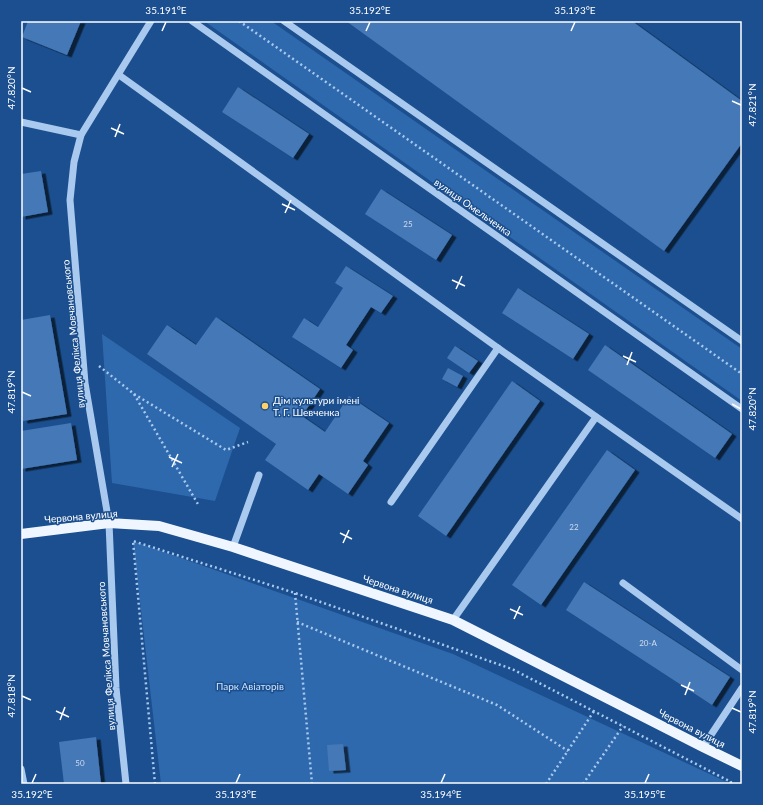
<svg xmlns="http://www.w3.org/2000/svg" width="763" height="805" font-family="Lato,sans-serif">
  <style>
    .green { fill: #2e69ad }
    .building { fill: #4478b7; filter: url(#shadow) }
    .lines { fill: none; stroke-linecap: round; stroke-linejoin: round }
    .path { stroke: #a9c9ee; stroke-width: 2.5; stroke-dasharray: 2 3; stroke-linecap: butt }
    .minor { stroke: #a9c9ee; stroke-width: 7 }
    .major { stroke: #f0f6ff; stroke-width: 10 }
    .ticks { fill: none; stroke: #fff; stroke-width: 1.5 }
    .poi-dot { fill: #ffd166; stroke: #1b4f8f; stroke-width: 1.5 }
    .labels { text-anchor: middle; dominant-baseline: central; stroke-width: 3; stroke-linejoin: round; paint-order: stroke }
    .number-label { font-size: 8px; fill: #d0dded }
    .street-label { font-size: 10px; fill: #fff; stroke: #1b4f8f }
    .poi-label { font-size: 10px; fill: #fff; stroke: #1b4f8f; text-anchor: start }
    .park-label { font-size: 10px; fill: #cfe3fa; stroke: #1b4f8f }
    .neatline { fill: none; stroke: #fff; stroke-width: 1.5 }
    .ticks-label { font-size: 10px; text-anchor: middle; fill: #fff }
  </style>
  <defs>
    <filter id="shadow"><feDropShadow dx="4.5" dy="2.5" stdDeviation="0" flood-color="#0009"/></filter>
  </defs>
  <rect width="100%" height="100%" fill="#1b4f8f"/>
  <g class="green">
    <path d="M204,21H271L742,349V401Z"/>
    <path d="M102,334L240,428L215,501L112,483Z"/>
    <path d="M133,541L453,654L731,784H161Z"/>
  </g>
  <g class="building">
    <path d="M28,21H81L67,55L22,37Z"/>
    <path d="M346,21H632L742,101V143L664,251Z"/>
    <path d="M238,87L309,134L293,158L222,112Z"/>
    <path d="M41,171L48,212L21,217V174Z"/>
    <path d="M381,189L452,235L436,260L365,214Z"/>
    <path d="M346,266L393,296L381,313L371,307L346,345L353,350L341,368L292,337L304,318L318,327L343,288L335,283Z"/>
    <path d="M518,288L589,334L573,359L502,313Z"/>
    <path d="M50,315L67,414L23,421L21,409V320Z"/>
    <path d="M216,317L320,389L302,416L325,432L349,396L389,423L363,461L368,465L348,494L319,474L308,490L265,460L276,444L147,354L167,325L196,345Z"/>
    <path d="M605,345L732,434L715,458L588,370Z"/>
    <path d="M455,346L478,361L469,373L447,358Z"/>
    <path d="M448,368L463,376L457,387L442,379Z"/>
    <path d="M512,381L540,401L446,536L418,516Z"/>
    <path d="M71,423L77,460L21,469V431Z"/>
    <path d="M607,450L635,470L541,605L512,585Z"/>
    <path d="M584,582L730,677L712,705L566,610Z"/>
    <path d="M96,737L101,784H64L59,742Z"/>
    <path d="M343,744L346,770L329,771L327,745Z"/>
  </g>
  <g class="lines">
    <g class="path">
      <path d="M239,21L742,374"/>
      <path d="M99,366L134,394L199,506"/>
      <path d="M134,394L226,450L248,442"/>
      <path d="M295,593L312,784"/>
      <path d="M297,622L497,705L568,751"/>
      <path d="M155,784L133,541L295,593L512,669L731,782L729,784"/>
      <path d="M546,784L594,711"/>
      <path d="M583,784L623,726"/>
    </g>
    <g class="minor">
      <path d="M192,21L742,409"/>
      <path d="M284,21L742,341"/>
      <path d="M119,75L498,348L742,519"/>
      <path d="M21,122L81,135"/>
      <path d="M391,502L498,348"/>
      <path d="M233,547L259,475"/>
      <path d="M623,583L742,670"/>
      <path d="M453,620L596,417"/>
      <path d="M703,747L742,688"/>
      <path d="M21,769L24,784"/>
      <path d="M126,784L116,688L109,523L85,383L70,200L74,162L81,135L151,21"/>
    </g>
    <path class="major" d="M21,534L109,523L159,526L233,547L453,620L703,747L742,766"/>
  </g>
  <path class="ticks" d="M162,31L166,22M366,31L370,22M571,31L575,22M22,88L31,92M732,101L741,105M111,128L124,134M115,137L120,124M282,204L295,210M285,213L291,200M452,280L465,286M456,289L462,276M623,356L636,362M627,365L632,352M22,392L31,396M732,404L741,409M169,457L182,463M172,467L178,454M340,533L352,539M343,543L349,530M510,609L523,615M514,619L520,606M681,685L694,691M685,695L690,682M22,696L31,700M732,708L741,712M56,711L69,717M60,720L65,707M32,783L36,774M236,783L240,774M441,783L445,774M645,783L649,774"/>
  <circle class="poi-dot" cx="265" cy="406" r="4"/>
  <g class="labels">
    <g class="number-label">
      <text x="408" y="224">25</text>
      <text x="574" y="527">22</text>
      <text x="648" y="643">20-А</text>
      <text x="80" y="763">50</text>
    </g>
    <g class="street-label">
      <text transform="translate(473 207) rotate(35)">вулиця Омельченка</text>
      <text transform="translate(73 334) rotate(-96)">вулиця Фелікса Мовчановського</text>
      <text transform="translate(81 516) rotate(-5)">Червона вулиця</text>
      <text transform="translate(398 589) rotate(18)">Червона вулиця</text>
      <text transform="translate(106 656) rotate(-94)">вулиця Фелікса Мовчановського</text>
      <text transform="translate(692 728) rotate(27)">Червона вулиця</text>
    </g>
    <g class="poi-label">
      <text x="273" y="400">Дім культури імені<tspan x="273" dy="12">Т. Г. Шевченка</tspan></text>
    </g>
    <g class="park-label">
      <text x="250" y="686">Парк Авіаторів</text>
    </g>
  </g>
  <rect width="763" height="805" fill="none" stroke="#1b4f8f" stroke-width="44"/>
  <rect x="22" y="22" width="719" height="761" class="neatline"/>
  <g class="ticks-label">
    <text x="166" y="14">35.191°E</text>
    <text x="370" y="14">35.192°E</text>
    <text x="575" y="14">35.193°E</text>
    <text transform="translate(11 88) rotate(-90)" y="4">47.820°N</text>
    <text transform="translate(752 105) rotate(-90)" y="4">47.821°N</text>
    <text transform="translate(11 392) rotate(-90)" y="4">47.819°N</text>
    <text transform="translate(752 409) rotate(-90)" y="4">47.820°N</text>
    <text transform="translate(11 696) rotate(-90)" y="4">47.818°N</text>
    <text transform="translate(752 712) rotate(-90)" y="4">47.819°N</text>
    <text x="32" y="798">35.192°E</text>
    <text x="236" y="798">35.193°E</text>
    <text x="441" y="798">35.194°E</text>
    <text x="645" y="798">35.195°E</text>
  </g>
</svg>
